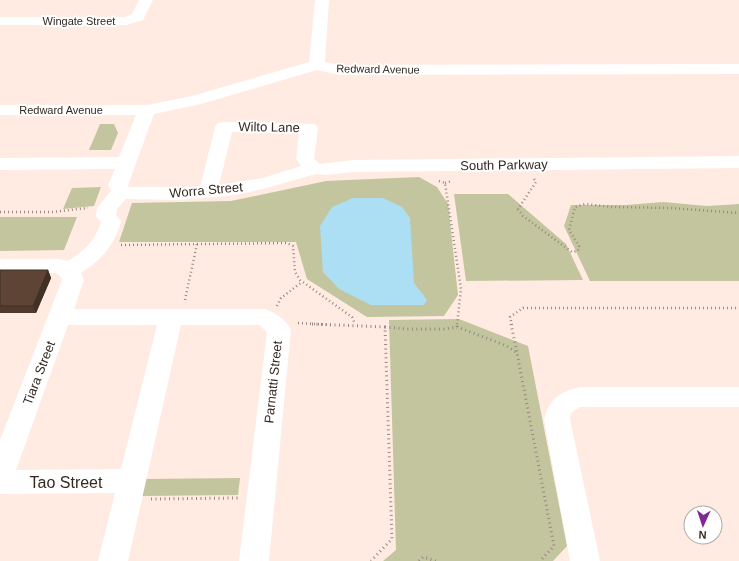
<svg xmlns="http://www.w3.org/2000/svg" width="739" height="561" font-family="Arial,sans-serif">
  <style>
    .green { fill: #c3c59e }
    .water { fill: #acdff3 }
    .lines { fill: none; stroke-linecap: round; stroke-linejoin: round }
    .path-far1 { stroke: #988880; stroke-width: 2.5; stroke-dasharray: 1 3; stroke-linecap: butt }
    .path { stroke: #988880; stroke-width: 3; stroke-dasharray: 1 3.5; stroke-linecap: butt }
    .minor { fill: #fff; fill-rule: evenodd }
    .wall { fill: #503a2d }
    .shaded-wall { fill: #413024 }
    .building { fill: #5d4434; stroke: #413024 }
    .labels { text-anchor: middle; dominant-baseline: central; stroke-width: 4; stroke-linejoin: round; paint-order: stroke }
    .far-street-label { font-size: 11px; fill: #342821; stroke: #fff }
    .street-label { font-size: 13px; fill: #342821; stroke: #fff }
    .near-street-label { font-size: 16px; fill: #342821; stroke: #fff }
  </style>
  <rect width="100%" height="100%" fill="#ffebe1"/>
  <g class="green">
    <path d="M100,124H114L118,133L111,150H89Z"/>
    <path d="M419,177L437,187L448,204L458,295L444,316L367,317L307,279L296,242H119L132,203L231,201L326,181Z"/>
    <path d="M101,187L94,206L63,209L72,188Z"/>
    <path d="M454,194H508L566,244L583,280L466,281Z"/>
    <path d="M663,202L707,206L739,204V281H590L564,226L571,205H626Z"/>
    <path d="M0,217H77L64,250L0,251Z"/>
    <path d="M459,319L528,346L567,546L553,561H383L396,550L389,320Z"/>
    <path d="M240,478L238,495L141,496L145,479Z"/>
  </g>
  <path class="water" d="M353,198H383L402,207L410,218L414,283L427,300L424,305H371L339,289L323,272L320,226L332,207Z"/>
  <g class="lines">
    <g class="path-far1">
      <path d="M534,179L536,182L518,209L523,216L572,252L578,251L579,246L569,230L575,207L585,204L612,207L671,208L739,213"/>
      <path d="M439,181L445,183L461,289L457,325"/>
      <path d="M445,183L452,181"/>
      <path d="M0,212H52L88,208"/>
      <path d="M121,245L287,243L293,246L295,272L300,280L352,317L355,324"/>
      <path d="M185,300L197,244"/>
      <path d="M277,306L281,298L302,282"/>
      <path d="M298,323L333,325"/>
      <path d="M512,325L510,317L523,308H739"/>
    </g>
    <g class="path">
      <path d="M312,324L385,327L392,539L371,561"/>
      <path d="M511,324L517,352"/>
      <path d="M385,327L406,329H444L457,327L507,346L517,353L554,546L540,561"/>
      <path d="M457,327V324"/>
      <path d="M151,499L238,498"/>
      <path d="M419,561L423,557L436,561"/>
    </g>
    <g class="minor">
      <path d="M139,0H153L143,20L126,25H0V17H125L132,14Z"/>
      <path d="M315,0H329L325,62L340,65L739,64V74L340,75L317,70L201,104L154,114L128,185L129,187H200L215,127L218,123L224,122L315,124L318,128L314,159L320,164L353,160L739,156V168L353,172L326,175L316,174L263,189L229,196L176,200L126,199L117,209L116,215L121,221C115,245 101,260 81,273L84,280L74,309H264C275,312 285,319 291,329L269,561H239L267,332L259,325H181L128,561H98L115,493L0,494V440L62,280L60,276L56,273H0V259H59L68,261C84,251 95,241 101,222L96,216L97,208L111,191L108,185L115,169L0,170V158L119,157L136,115H0V105H147L192,96L309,62ZM232,132L299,133L296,159L301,166L263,178L219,185ZM68,325H157L121,469L16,470Z"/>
      <path d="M580,387H739V407H580L571,413L570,419L600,561H570L544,419C549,399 561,391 580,387Z"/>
    </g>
  </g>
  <path class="wall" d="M0,270H48L51,278L36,313H0Z"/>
  <path class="shaded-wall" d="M48,270L51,278L36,313L33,306Z"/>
  <path class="building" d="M0,270H48L33,306H0Z"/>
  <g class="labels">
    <g class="far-street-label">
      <text x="79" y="21">Wingate Street</text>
      <text transform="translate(378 69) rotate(1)">Redward Avenue</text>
      <text x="61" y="110">Redward Avenue</text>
    </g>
    <g class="street-label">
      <text transform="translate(269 127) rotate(1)">Wilto Lane</text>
      <text transform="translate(504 165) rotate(-1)">South Parkway</text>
      <text transform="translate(206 190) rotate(-5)">Worra Street</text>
      <text transform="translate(39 373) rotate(-69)">Tiara Street</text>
      <text transform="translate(273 382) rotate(-84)">Parnatti Street</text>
    </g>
    <g class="near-street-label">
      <text x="66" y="482">Tao Street</text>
    </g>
  </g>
  <g transform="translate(703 525) rotate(183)"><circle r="19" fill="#ffffff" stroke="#aea9a6"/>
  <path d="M0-3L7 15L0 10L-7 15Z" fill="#802996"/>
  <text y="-6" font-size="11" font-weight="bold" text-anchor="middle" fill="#342821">N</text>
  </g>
</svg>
